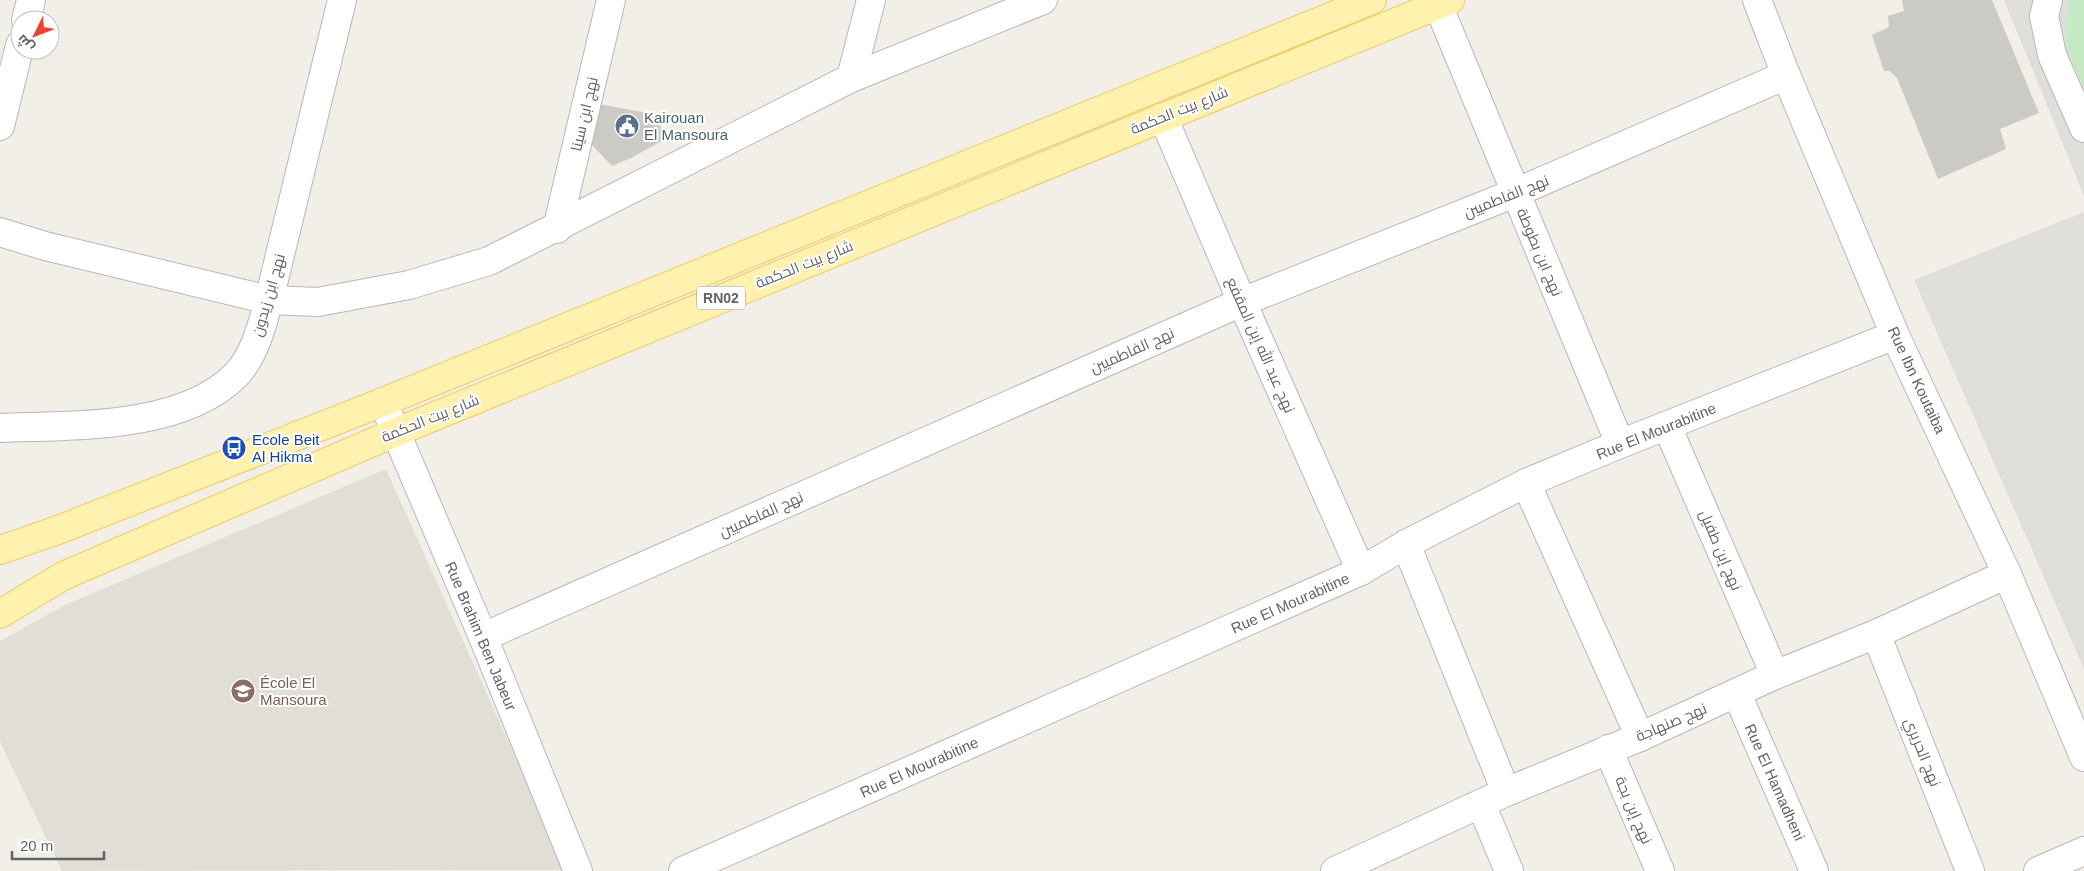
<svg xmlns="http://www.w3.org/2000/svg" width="2084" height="871" font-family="Arial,Cairo,sans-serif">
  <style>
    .industrial { fill: #e0deda }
    .education { fill: #e1ded6 }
    .green { fill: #c5e8c5 }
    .building { fill: #cccac5 }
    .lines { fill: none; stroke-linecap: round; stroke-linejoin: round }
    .minor-casing { stroke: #b5b8bc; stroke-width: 30 }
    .major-casing { stroke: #f2c960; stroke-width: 30 }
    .minor { stroke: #fff; stroke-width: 28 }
    .major { stroke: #fff2af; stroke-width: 28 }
    .labels { text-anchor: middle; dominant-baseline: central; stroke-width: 4; stroke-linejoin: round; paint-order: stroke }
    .shield { fill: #fff; stroke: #8f9295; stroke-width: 1 }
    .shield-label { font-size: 14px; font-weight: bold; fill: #5f6368 }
    .street-label { font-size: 15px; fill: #5f6368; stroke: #fff }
    .service-label { font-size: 15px; fill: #4e5e75; stroke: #fff; text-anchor: start }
    .transit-label { font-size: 15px; fill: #164399; stroke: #fff; text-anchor: start }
    .education-label { font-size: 15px; fill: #785e54; stroke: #fff; text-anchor: start }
  </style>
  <rect width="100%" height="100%" fill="#f1efe8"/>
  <g class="industrial">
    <path d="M2004,0H2084V196Z"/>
    <path d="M2084,212V669L1914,280Z"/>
  </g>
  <path class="education" d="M386,469L566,870L62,871L0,742V641L67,604Z"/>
  <path class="green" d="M2070,0H2084V88C2071,59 2058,31 2070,0Z"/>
  <g class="building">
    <path d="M1902,0H1992L2039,113L2000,129L2006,149L1938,179L1897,78L1890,71H1884L1872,35L1889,27L1888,16L1904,11Z"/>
    <path d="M599,104L653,114L667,138L631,158L612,166L591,144Z"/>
  </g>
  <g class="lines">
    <defs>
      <g id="minor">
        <path d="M1757,0L1786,75L1895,335L2007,574L2084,757"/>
        <path d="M2048,0L2044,16L2052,55L2084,128"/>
        <path d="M1438,5L1620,444"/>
        <path d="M26,20L31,0"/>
        <path d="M851,78L871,0"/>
        <path d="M1163,117L1242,302L1361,571"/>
        <path d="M0,126L20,45"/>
        <path d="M557,229L611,0"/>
        <path d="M0,232L45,246L269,300L318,302L409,285L489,261L851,78L1043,0"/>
        <path d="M383,402L483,637L578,871"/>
        <path d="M1667,426L1775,675"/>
        <path d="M0,428C72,425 180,430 235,376C254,357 262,326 269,300L342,0"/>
        <path d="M1526,483L1640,737"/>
        <path d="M1406,544L1506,792"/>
        <path d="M1876,634L1970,871"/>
        <path d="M483,637L1242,302L1515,193L1786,75"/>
        <path d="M1737,694L1814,871"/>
        <path d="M1608,749L1660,871"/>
        <path d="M1481,804L1509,871"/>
        <path d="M683,871L1361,571L1406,544L1526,483L1620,444L1895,335"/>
        <path d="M1335,871L1506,792L1640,737L1775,675L1876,634L2007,574"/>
        <path d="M2038,871L2084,851"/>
      </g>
      <g id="major">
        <path d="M0,550L58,530L383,402L1372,0"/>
        <path d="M0,614L63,576L394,433L1450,0"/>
      </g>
    </defs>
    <use href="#minor" class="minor-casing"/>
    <use href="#major" class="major-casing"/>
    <use href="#minor" class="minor"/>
    <use href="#major" class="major"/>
  </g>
  <defs>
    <symbol id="civic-disc" viewBox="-11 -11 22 22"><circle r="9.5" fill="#5c6f8a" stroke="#fff"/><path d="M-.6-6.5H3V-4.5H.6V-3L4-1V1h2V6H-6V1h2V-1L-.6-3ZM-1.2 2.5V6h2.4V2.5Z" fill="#fff"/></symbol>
    <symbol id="bus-disc" viewBox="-11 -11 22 22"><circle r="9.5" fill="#1a4fb4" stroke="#fff"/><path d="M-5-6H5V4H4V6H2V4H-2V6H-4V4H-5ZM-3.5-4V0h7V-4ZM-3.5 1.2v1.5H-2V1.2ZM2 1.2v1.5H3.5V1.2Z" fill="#fff"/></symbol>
    <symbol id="school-disc" viewBox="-11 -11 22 22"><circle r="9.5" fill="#8d6e63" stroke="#fff"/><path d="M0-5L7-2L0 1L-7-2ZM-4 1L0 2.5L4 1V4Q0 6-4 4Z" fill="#fff"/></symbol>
  </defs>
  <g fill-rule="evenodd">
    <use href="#civic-disc" x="613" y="112" width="28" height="28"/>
    <use href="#bus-disc" x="220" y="434" width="28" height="28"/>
    <use href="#school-disc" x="229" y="677" width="28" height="28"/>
  </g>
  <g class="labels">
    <rect class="shield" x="697" y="286.5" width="48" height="23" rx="4"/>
    <g class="shield-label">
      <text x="721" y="298">RN02</text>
    </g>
    <g class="street-label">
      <text transform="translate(1179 110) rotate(-22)">شارع بيت الحكمة</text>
      <text transform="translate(584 114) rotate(-77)">نهج ابن سينا</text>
      <text transform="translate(1506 196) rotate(-22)">نهج الفاطميين</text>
      <text transform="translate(1540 252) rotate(67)">نهج ابن بطوطة</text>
      <text transform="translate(804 264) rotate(-22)">شارع بيت الحكمة</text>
      <text transform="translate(268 295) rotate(-74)">نهج ابن زيدون</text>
      <text transform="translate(1261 345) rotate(66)">نهج عبد الله إبن المقفع</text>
      <text transform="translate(1132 350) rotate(-24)">نهج الفاطميين</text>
      <text transform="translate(1917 380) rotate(65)">Rue Ibn Koutaiba</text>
      <text transform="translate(430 418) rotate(-22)">شارع بيت الحكمة</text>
      <text transform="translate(1656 431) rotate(-22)">Rue El Mourabitine</text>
      <text transform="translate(761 514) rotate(-24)">نهج الفاطميين</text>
      <text transform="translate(1721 550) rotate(67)">نهج إبن طفيل</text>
      <text transform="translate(1290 603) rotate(-24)">Rue El Mourabitine</text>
      <text transform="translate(481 636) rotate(67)">Rue Brahim Ben Jabeur</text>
      <text transform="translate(1671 722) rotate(-23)">نهج صنهاجة</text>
      <text transform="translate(1923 752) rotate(68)">نهج الحريري</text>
      <text transform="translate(919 767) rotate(-24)">Rue El Mourabitine</text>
      <text transform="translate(1775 782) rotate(66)">Rue El Hamadheni</text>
      <text transform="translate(1634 810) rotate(67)">نهج إبن بجة</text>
    </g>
    <g class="service-label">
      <text x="644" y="117">Kairouan<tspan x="644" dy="17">El Mansoura</tspan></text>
    </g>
    <g class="transit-label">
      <text x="252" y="439">Ecole Beit<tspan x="252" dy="17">Al Hikma</tspan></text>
    </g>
    <g class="education-label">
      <text x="260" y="682">École El<tspan x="260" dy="17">Mansoura</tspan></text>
    </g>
  </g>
  <g transform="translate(35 35) rotate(228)"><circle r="24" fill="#ffffff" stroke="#bfc1c3"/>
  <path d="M0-4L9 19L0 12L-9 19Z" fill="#ea4335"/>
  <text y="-8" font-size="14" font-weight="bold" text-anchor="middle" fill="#5f6368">ش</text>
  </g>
  <path d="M12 851v8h92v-8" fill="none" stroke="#5f6368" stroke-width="2.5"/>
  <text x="20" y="851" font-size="15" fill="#5f6368" stroke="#ffffff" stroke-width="4" paint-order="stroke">20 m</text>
</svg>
